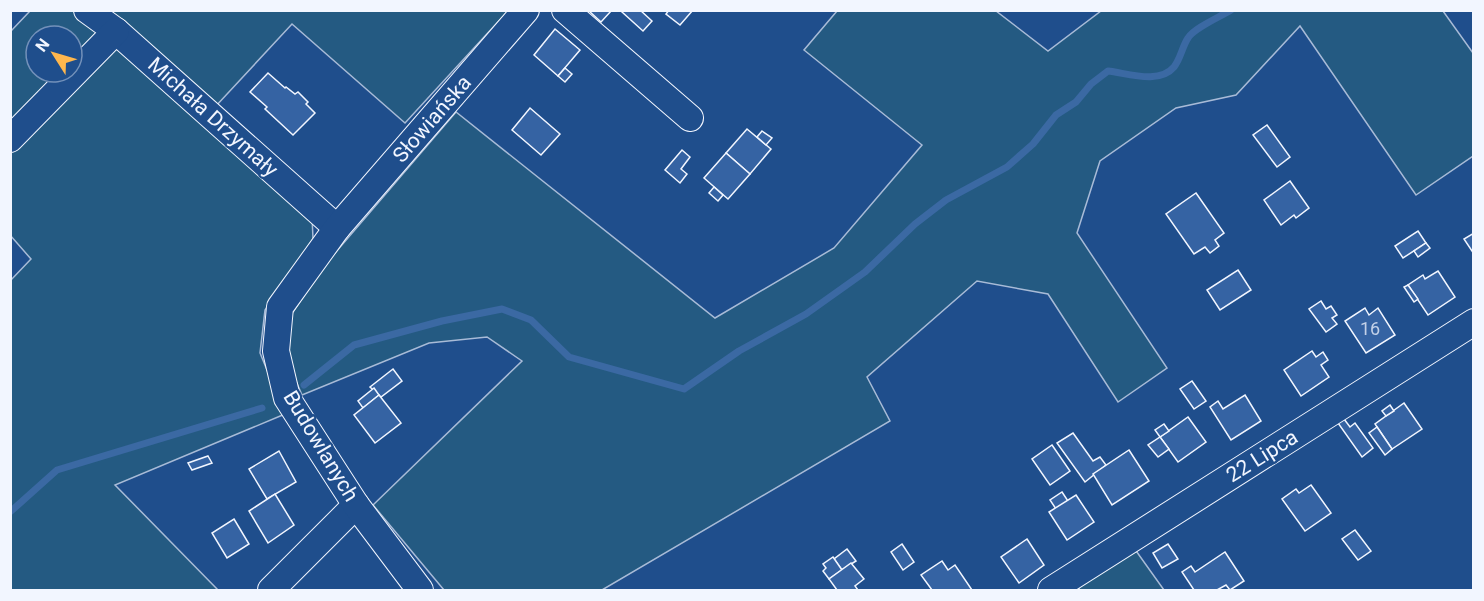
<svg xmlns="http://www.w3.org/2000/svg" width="1484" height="601" font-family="Roboto,sans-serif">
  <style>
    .green { fill: #245a82; stroke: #a8bbd7; stroke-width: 1.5; fill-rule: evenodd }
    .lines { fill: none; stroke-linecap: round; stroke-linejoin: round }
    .stream { stroke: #3b69a3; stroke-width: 7 }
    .building { fill: #3563a3; stroke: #f2f6ff; stroke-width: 1.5 }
    .minor-casing { stroke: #f2f6ff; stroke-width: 28 }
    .minor { stroke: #1f4e8c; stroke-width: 26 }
    .labels { text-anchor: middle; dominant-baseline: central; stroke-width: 4.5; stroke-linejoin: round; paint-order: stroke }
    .number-label { font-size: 18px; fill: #c3d1e8 }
    .street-label { font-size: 21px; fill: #f2f6ff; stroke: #1f4e8c }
  </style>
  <rect width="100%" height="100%" fill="#1f4e8c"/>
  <g class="green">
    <path d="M30,11H75L312,216L313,239L265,310L260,353L285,414L115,485L218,590H11L10,281L31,259L10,235L11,31ZM36,36H72V72H36Z"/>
    <path d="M104,11H508L405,123L292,24L215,107Z"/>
    <path d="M837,11H996L1048,51L1101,11H1443L1473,53V156L1416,195L1300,26L1236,95L1176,108L1100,161L1077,233L1167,368L1118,402L1048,294L977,281L867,377L890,421L602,590H444L373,505L522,361L487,337L429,343L302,395L287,360L291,315L323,267L456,112L715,318L834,248L922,145L804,50Z"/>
    <path d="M1134,548L1164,590H1080L1078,587Z"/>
  </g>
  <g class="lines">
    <g class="stream">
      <path d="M304,385L354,345L442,321L502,309L531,320L569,357L684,389L739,351L806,314L865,272L915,224L946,200L1007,167L1033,144L1056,115L1076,102L1091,84L1108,71C1127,73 1159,85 1174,67C1181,58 1182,47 1188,38C1194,28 1220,17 1231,10"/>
      <path d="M10,512L57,470L262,408"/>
    </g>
  </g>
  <g class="building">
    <path d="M588,10H612L601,22Z"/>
    <path d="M624,10H640L652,21L643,31L622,12Z"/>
    <path d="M669,10H693L680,25L666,14Z"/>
    <path d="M555,29L580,50L558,76L534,55Z"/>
    <path d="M565,68L572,74L565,82L558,76Z"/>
    <path d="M268,73L285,88L286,87L295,94L298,92L308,102L306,104L315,113L293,135L265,109L267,107L250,92Z"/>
    <path d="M530,108L560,134L541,155L512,130Z"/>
    <path d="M1267,125L1290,157L1277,167L1253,135Z"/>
    <path d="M747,129L771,149L750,174L726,153Z"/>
    <path d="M762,131L772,138L766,145L757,137Z"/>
    <path d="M682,150L690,157L681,169L687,174L680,183L665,170Z"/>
    <path d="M726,153L750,174L728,199L704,178Z"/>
    <path d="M1290,181L1309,208L1296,218L1294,215L1281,225L1264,200Z"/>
    <path d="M714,187L723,195L718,201L709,193Z"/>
    <path d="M1196,193L1224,233L1215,240L1219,246L1210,253L1205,247L1194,254L1166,214Z"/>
    <path d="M1418,231L1426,243L1403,258L1395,246Z"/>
    <path d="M1474,233V254L1464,239Z"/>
    <path d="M1426,243L1430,248L1418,257L1414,251Z"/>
    <path d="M1238,270L1251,290L1220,310L1207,290Z"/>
    <path d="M1438,271L1455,297L1428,315L1408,285L1423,275L1425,279Z"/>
    <path d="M1408,285L1418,299L1414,302L1404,287Z"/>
    <path d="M1321,301L1326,309L1331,306L1337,315L1332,318L1337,324L1326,332L1309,309Z"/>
    <path d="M1365,308L1369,315L1378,308L1395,335L1366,353L1345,321Z"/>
    <path d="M1312,351L1316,357L1323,352L1328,360L1321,365L1329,377L1301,396L1284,370Z"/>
    <path d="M393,369L402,381L381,397L370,387Z"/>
    <path d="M1192,381L1206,401L1194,409L1180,389Z"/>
    <path d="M374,388L379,395L363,408L358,401Z"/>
    <path d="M379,395L401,423L375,443L354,415Z"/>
    <path d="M1245,395L1261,421L1231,440L1210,407L1218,401L1223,409Z"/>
    <path d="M1404,403L1422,429L1392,449L1375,424Z"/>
    <path d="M1390,405L1394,411L1386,416L1382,411Z"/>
    <path d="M1188,417L1206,442L1178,462L1160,437Z"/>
    <path d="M1344,419L1350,427L1355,423L1373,448L1362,457L1338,423Z"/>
    <path d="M1164,424L1169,431L1160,437L1155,430Z"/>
    <path d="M1377,427L1392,449L1385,455L1369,433Z"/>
    <path d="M1073,433L1093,461L1100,457L1106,465L1085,482L1057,443Z"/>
    <path d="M1160,437L1169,449L1158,457L1148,445Z"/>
    <path d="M1052,445L1070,471L1050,485L1032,459Z"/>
    <path d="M1129,450L1149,481L1112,505L1093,474Z"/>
    <path d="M279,451L296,482L267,499L249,469Z"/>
    <path d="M208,456L212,463L192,470L188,463Z"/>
    <path d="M1311,485L1331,513L1305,531L1282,499L1296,489L1299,493Z"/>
    <path d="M1062,492L1068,501L1056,509L1050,500Z"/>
    <path d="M275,494L294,525L268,543L249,511Z"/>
    <path d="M1076,495L1094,522L1067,540L1049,512Z"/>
    <path d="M234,519L249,544L227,558L212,533Z"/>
    <path d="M1355,530L1371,551L1358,560L1342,539Z"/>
    <path d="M1027,539L1044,565L1019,583L1001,557Z"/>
    <path d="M902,544L914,562L903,570L891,552Z"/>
    <path d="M1168,544L1178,559L1162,568L1153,553Z"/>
    <path d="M847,549L856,561L842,570L834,559Z"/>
    <path d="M1225,552L1244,581L1230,590L1226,585L1217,590H1194L1182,572L1191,566L1195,572Z"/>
    <path d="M833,557L842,570L829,579L823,571L826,568L823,564Z"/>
    <path d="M942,561L948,570L955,565L972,590H932L921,575Z"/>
    <path d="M851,563L864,579L855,586L858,590H837L829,579Z"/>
  </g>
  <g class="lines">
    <defs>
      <g id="minor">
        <path d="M87,10L116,31L337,228"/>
        <path d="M565,10L690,118"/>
        <path d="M10,139L116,31"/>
        <path d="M271,590L356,505"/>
        <path d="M420,590L356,505L287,398L276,351L280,307L337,228L526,10"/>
        <path d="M1051,590L1474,322"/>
      </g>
    </defs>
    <use href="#minor" class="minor-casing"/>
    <use href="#minor" class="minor"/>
  </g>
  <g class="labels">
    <g class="number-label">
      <text x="1370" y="328">16</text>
    </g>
    <g class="street-label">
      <text transform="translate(213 117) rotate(42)">Michała Drzymały</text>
      <text transform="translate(432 119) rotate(-49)">Słowiańska</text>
      <text transform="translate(321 446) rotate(59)">Budowlanych</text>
      <text transform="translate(1262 456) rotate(-32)">22 Lipca</text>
    </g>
  </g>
  <rect width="1484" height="601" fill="none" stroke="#f2f6ff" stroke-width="24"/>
  <g transform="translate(54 54) rotate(307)"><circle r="28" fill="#1f4e8c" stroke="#7391ba" stroke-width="1.5"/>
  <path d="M0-4.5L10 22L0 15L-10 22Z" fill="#ffb74d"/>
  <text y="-9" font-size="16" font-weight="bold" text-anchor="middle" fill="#f2f6ff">N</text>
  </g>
</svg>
